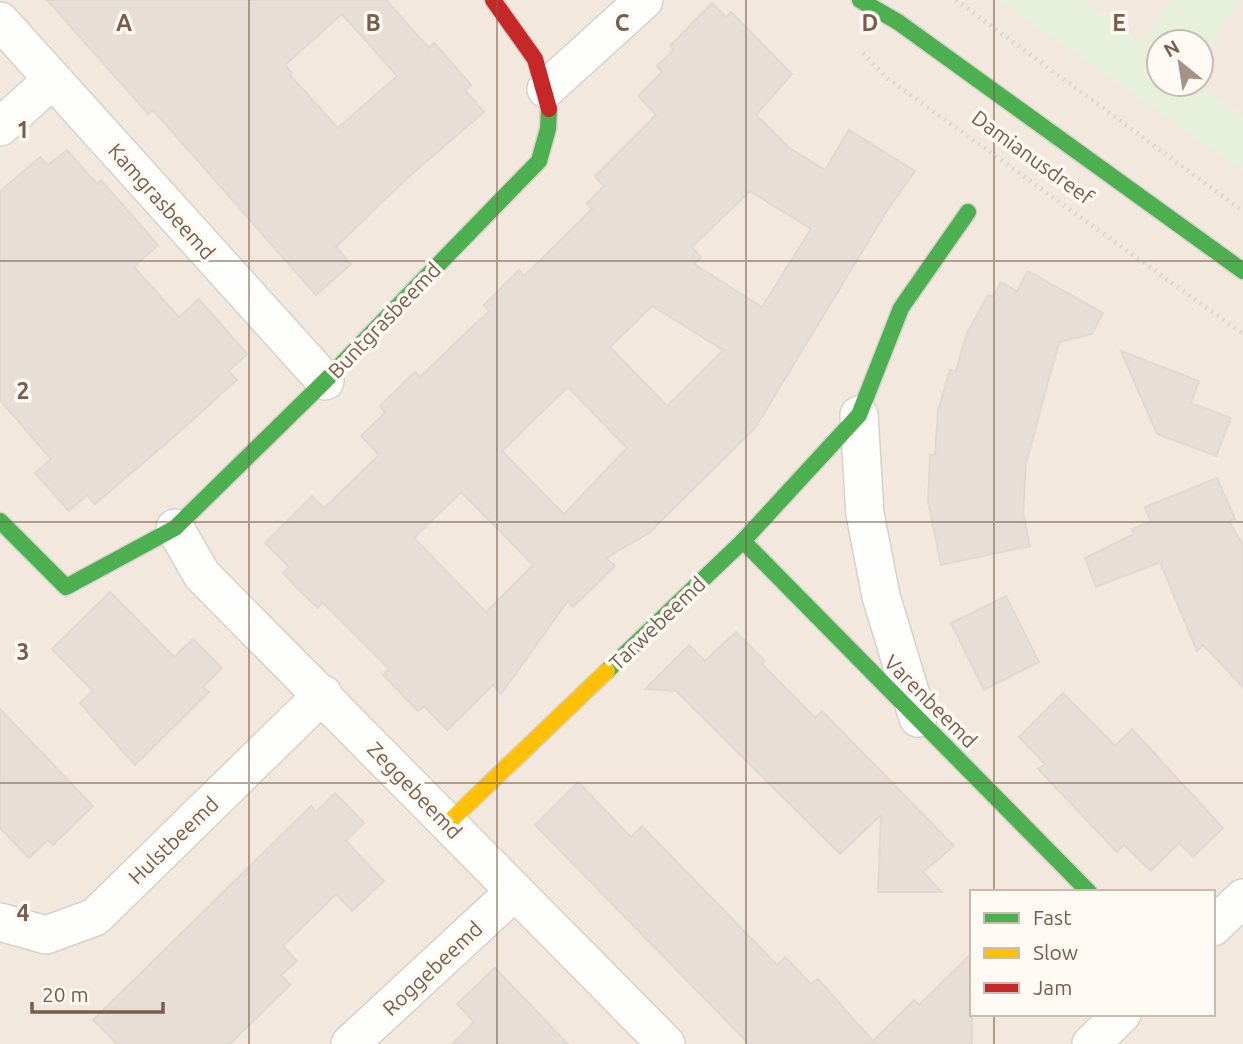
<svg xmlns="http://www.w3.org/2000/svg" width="1243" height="1044" font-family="Ubuntu,sans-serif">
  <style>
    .residential { fill: #f2e8de; fill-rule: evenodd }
    .green { fill: #e7f0db }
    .building { fill: #e6ded7; stroke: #e2d8d2; stroke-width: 2; fill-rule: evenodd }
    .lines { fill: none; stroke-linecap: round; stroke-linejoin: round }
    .street-casing { stroke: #d7d1cb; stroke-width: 40 }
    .fast-casing { stroke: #d9d2cb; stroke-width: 19 }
    .slow-casing { stroke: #d9d2cb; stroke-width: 19 }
    .jam-casing { stroke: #d9d2cb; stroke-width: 19 }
    .path { stroke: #dcd5d0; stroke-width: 4.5; stroke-dasharray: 2 5; stroke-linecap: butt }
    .street { stroke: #fefefd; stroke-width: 37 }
    .fast { stroke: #4caf50; stroke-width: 16 }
    .slow { stroke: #ffc107; stroke-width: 16 }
    .jam { stroke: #c62828; stroke-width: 16 }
    .grid { fill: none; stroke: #7a5c4d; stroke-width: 2; stroke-opacity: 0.55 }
    .labels { text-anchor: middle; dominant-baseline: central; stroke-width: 7; stroke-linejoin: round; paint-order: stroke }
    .street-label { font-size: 21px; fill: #7a5c4d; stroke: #fffaf3 }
    .grid-label { font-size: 23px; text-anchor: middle; font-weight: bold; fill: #7a5c4d; stroke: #fffaf3; stroke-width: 7; stroke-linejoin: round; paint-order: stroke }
  </style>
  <rect width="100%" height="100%" fill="#f9f5f0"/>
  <path class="residential" d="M0,0H1243V1044H0ZM1159,42H1201V84H1159ZM972,892H1213V1014H972Z"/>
  <path class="green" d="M999,0H1083L1140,42L1147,38L1171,0H1240L1201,63V42H1159V84H1197L1243,115V171Z"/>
  <g class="building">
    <path d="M47,0H386L429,48L434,43L471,85L465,90L484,112L405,180L336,247L351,264L316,295L153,110L148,114ZM342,14L397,76L338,128L290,75L292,73L285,65Z"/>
    <path d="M712,3L726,17L731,12L792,74L756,115L788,147L825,170L849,130L915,171L888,209L755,428L649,533L606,558L615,566L573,607L568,601L501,694L493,685L447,730L424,706L418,711L383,675L389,669L322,602L318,608L298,589L283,573L289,567L265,543L312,496L324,508L379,455L361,436L385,413L380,406L415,372L420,377L489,311L484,305L519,270L524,276L592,209L587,203L604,186L595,176L656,115L638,96L662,72L657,66L674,50L670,46ZM750,191L811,229L762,307L694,264L701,257L692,247ZM652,306L723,350L667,406L610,347ZM568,387L627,448L564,514L502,451ZM461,492L533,565L486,612L414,538Z"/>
    <path d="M67,150L97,184L101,180L158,245L134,267L179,317L199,299L247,354L229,371L237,380L178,433L95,504L87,495L69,511L35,473L51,459L0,400V191L40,157L48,165Z"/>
    <path d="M1028,271L1103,313L1092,334L1059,342L1026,463L1023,513L1030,546L941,565L928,502L930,455H935L938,411L950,370L956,371L967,333L988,295L993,297L1001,282L1017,291Z"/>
    <path d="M1121,351L1199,381L1191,403L1231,418L1216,456L1157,434Z"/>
    <path d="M1217,478L1235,519L1229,521L1243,545V687L1203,645L1197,651L1160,562L1096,587L1085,558L1134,534L1132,529L1151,522L1145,507Z"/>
    <path d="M110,592L174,657L193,639L222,668L203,687L209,692L135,765L80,703L93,691L52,649Z"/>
    <path d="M1006,596L1039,662L984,690L951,623Z"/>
    <path d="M736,632L765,661L762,664L815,718L822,711L954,846L923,872L942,892H878L881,815L840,854L676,691L645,689L689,645L705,661Z"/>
    <path d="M1063,693L1115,746L1132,729L1223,828L1193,857L1179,843L1151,871L1124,845L1117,852L1038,769L1045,764L1019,737Z"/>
    <path d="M0,709L93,806L53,845L48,840L29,858L0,828Z"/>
    <path d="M578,782L631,837L642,826L777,965L785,957L811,984L818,979L873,1041L914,1000L919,1005L972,953V1044H749L535,825Z"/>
    <path d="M335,793L364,823L346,841L384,881L352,911L336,894L283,946L297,961L281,975L290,985L230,1044H117L93,1020L311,806L316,812Z"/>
    <path d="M495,968L521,995L568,1044H452L474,1022L457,1004Z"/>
  </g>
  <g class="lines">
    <defs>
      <g id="street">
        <path d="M0,21L325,381"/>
        <path d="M546,89L644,0"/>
        <path d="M0,127L52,80"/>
        <path d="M859,415L865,514L881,596L918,718"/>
        <path d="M175,528L202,575L666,1044"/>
        <path d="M0,922L46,935L95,917L323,694"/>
        <path d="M1213,927L1243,898"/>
        <path d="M350,1044L514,892"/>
        <path d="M1091,1044L1122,1014"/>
      </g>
      <g id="fast">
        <path d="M860,0L898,22L1243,271"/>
        <path d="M0,521L66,587L175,528L325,381L539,161L548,129L549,109"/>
        <path d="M743,541L1089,892"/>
        <path d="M607,671L743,541L859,415L901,308L968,212"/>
      </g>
      <path id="slow" d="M447,824L607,671"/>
      <path id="jam" d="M493,0L535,59L549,109"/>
    </defs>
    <use href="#street" class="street-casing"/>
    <use href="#fast" class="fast-casing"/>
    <use href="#slow" class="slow-casing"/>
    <use href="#jam" class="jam-casing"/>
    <g class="path">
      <path d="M956,0L1243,211"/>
      <path d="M863,53L887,78L1243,334"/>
    </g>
    <use href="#street" class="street"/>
    <use href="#fast" class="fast"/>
    <use href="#slow" class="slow"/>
    <use href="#jam" class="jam"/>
  </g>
  <path class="grid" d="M249,0V1044M497,0V1044M746,0V1044M994,0V892M0,261H1243M0,522H1243M0,783H1243M994,1014V1044"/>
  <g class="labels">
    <g class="street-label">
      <text transform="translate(1033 157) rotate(36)">Damianusdreef</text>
      <text transform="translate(162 201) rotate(48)">Kamgrasbeemd</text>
      <text transform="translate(384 320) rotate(-46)">Buntgrasbeemd</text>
      <text transform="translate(657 623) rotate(-44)">Tarwebeemd</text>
      <text transform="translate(931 701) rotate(45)">Varenbeemd</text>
      <text transform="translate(415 790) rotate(46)">Zeggebeemd</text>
      <text transform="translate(173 840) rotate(-44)">Hulstbeemd</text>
      <text transform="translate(432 968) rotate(-43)">Roggebeemd</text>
    </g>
  </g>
  <g class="grid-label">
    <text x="124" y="31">A</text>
    <text x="373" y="31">B</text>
    <text x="622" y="31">C</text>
    <text x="870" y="31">D</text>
    <text x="1119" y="31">E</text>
    <text x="23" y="138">1</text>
    <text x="23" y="399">2</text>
    <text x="23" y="660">3</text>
    <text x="23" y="921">4</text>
  </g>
  <rect x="970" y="890" width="245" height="126" fill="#fffaf3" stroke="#cabbb1" stroke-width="2"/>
  <rect x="984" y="913" width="35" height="10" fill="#4caf50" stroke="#cabbb1" stroke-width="2"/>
  <text x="1033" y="925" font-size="21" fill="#7a5c4d">Fast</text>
  <rect x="984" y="948" width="35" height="10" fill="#ffc107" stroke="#cabbb1" stroke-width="2"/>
  <text x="1033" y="960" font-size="21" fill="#7a5c4d">Slow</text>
  <rect x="984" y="983" width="35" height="10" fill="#c62828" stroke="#cabbb1" stroke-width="2"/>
  <text x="1033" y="995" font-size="21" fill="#7a5c4d">Jam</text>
  <g transform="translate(1180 63) rotate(330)"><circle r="33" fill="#fffaf3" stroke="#cabbb1" stroke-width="2"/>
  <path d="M0-5L12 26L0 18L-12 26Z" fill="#a69286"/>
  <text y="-10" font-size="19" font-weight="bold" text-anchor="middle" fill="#7a5c4d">N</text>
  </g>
  <path d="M32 1002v10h131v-10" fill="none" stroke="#7a5c4d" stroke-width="3.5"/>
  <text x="42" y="1002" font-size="21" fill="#7a5c4d" stroke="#fffaf3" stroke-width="5" paint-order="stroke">20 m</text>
</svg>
